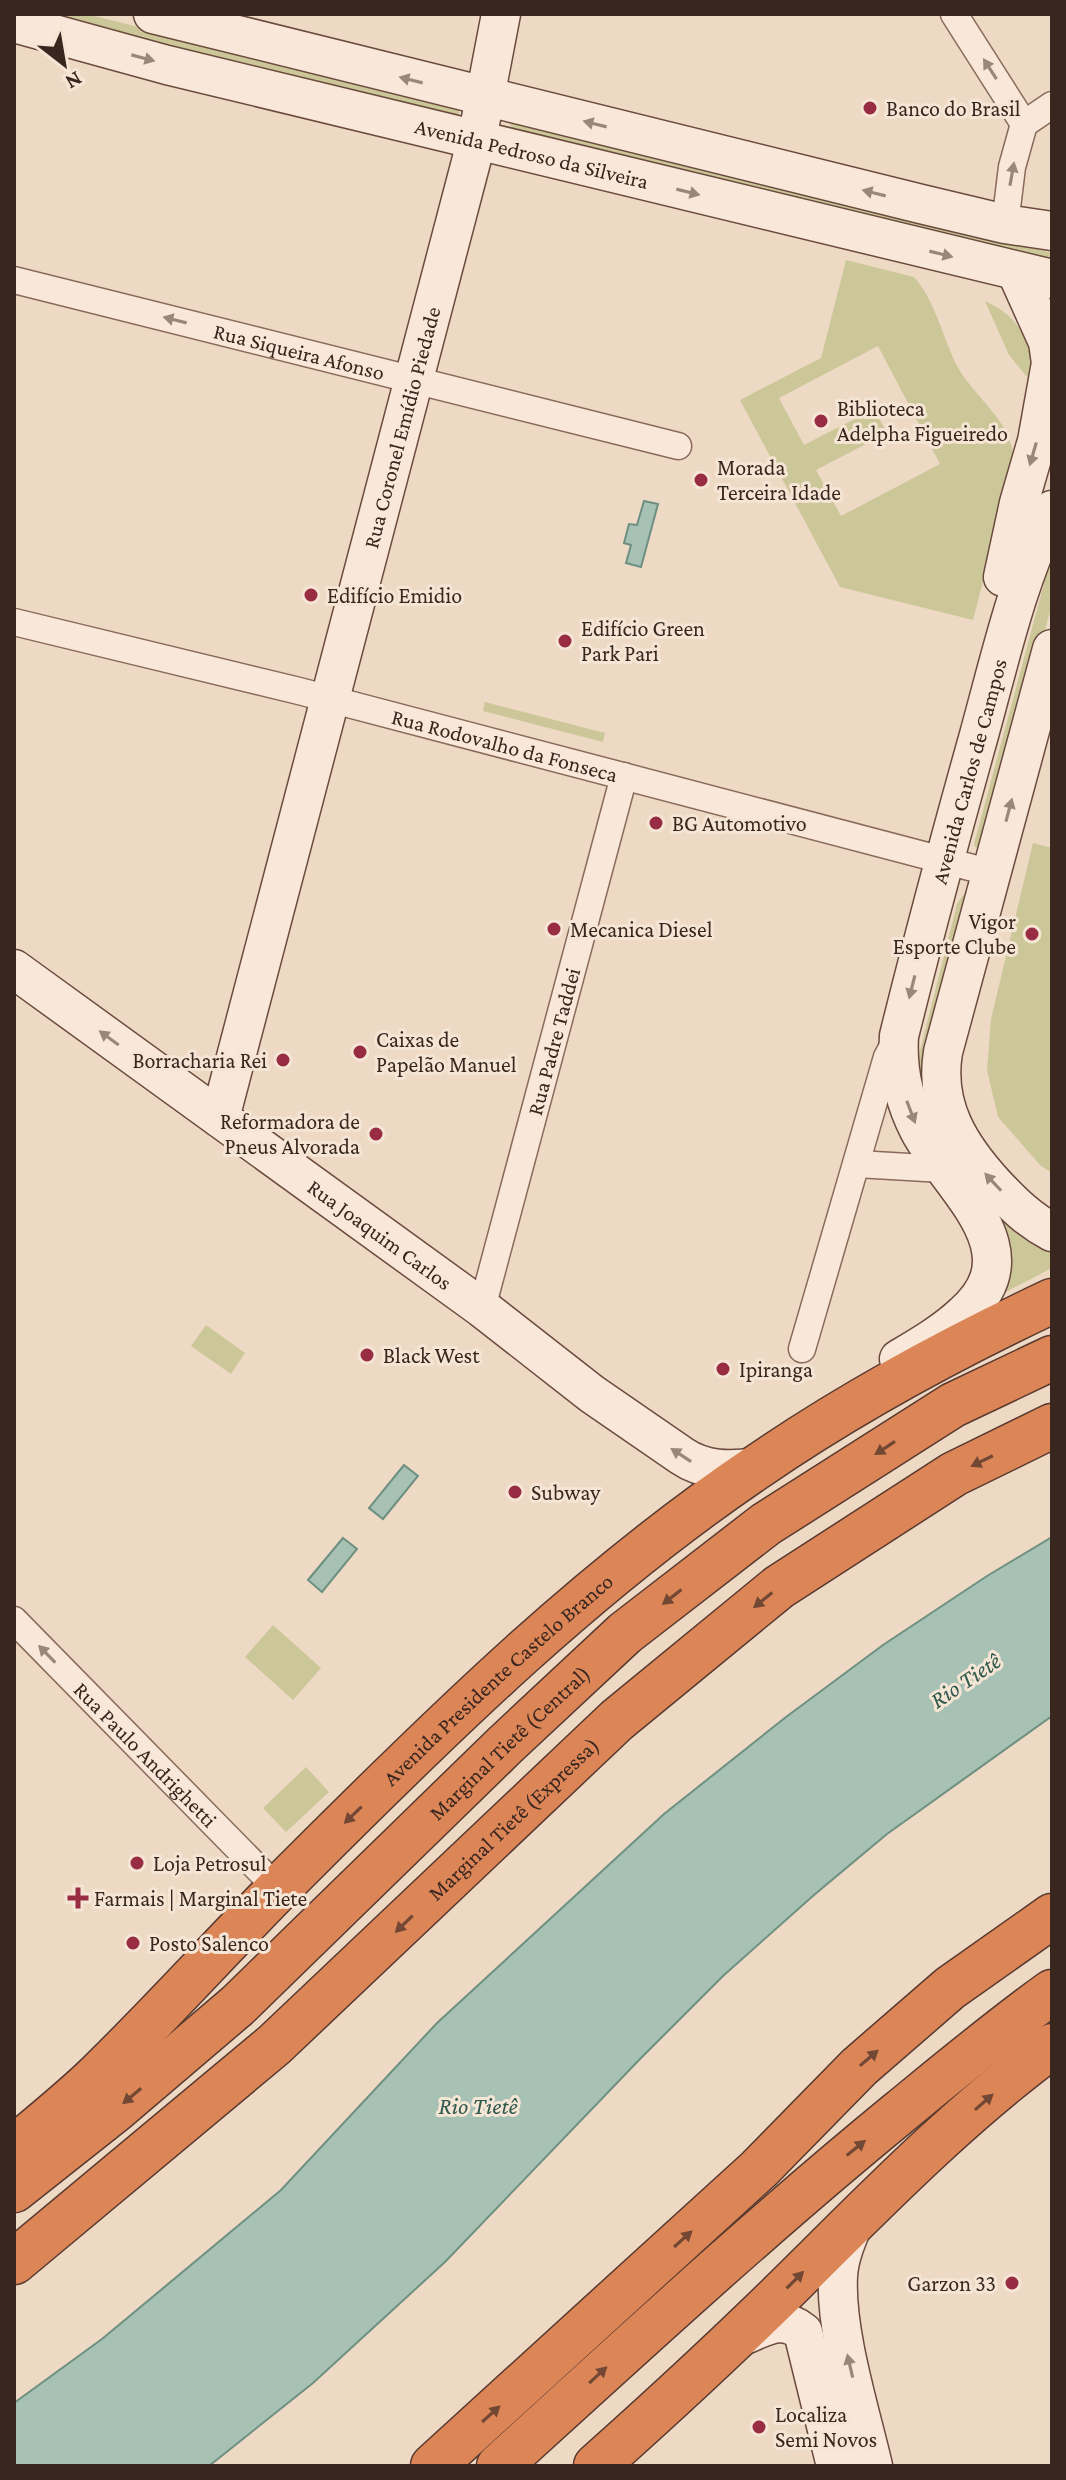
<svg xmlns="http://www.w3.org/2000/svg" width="1066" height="2480" font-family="'Crimson Pro',serif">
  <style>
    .green { fill: #ccc799; fill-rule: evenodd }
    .water { fill: #a7c1b4; stroke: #6d9080; stroke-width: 2 }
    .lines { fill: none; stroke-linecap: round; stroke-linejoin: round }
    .street-casing { stroke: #896a5b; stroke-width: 29 }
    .secondary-casing { stroke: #6b4b3e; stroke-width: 41 }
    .highway-casing { stroke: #57392f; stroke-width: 47 }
    .street { stroke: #f9e8d9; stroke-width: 26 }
    .secondary { stroke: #f9e8d9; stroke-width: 38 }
    .highway { stroke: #dc8557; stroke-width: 44 }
    .oneway { fill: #99877c }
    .oneway2 { fill: #724733 }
    .poi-dot { fill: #982c43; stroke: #f5e5d5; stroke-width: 3 }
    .labels { text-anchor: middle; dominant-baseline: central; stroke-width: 6; stroke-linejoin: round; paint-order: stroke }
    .poi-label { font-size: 22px; fill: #39261f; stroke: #f5e5d5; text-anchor: start }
    .street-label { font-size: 22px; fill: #39261f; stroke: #f5e5d5 }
    .water-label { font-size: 24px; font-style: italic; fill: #2e594d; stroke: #f5e5d5 }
  </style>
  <rect width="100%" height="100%" fill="#eed9c5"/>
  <g class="green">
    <path d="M43,14H86L458,106L459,114L455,115L287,77Z"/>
    <path d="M517,122L1052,253V264L513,131L510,124Z"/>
    <path d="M846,260L914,277C935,300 943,338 957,366C975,399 1018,425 1013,466L973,620L840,587L740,400L821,358ZM878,346L940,464L841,516L816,470L887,433L874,409L804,445L779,398Z"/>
    <path d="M985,301C1027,320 1030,348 1036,388L1009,355Z"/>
    <path d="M1052,554V604L992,827L982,850L975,847L974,844Z"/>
    <path d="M485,702L605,733L603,742L483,711Z"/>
    <path d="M1033,843L1052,848V1173L1041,1166L998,1117L987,1070L991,1019Z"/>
    <path d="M963,895L968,896L931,1066L1052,1242V1268L996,1297L938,1143L916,1067L957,904Z"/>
    <path d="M206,1325L245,1353L231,1374L191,1346Z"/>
    <path d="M273,1625L321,1668L293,1700L245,1657Z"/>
    <path d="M306,1767L329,1792L286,1832L263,1808Z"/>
  </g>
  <g class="water">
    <path d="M644,501L658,504L641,567L626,563L631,545L624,543L629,524L637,525Z"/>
    <path d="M404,1465L418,1476L383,1519L369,1508Z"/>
    <path d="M1052,1537V1716L887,1834L814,1895L723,1976L640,2059L445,2262L313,2383L209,2466H14V2403L102,2339L281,2190L437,2023L664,1814L786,1717L883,1645L987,1576Z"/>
    <path d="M343,1538L357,1549L322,1592L308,1580Z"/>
  </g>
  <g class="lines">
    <defs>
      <g id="street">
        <path d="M954,14L1024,124"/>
        <path d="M1005,224L1012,167L1024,124L1052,105"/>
        <path id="s1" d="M14,280L678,446"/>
        <path id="s2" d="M14,622L299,691L992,873"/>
        <path d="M857,1164L943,1169"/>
        <path id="s3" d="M482,1308L624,776"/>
        <path d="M802,1349L887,1057L895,1042"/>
        <path id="s4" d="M14,1620L278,1889"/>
      </g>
      <g id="secondary">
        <path d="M153,14L921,204L1005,224L1052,231"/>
        <path id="s5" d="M14,23L167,65L1052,279"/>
        <path d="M1003,577L1019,503L1037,441L1051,363L1048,342L1017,273"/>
        <path d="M1052,649L943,1052C934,1106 960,1147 995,1185C1013,1204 1029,1220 1052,1232"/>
        <path id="s6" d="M14,969L482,1308L592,1394L682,1456C704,1471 730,1471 756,1467"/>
        <path id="s7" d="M220,1118L477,139L501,14"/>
        <path id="s8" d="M899,1359C921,1346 945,1332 964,1314C1036,1250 950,1189 919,1130C904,1101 897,1068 899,1036C924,935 951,835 979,735C1000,659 1017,581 1052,510"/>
        <path d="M854,2222C847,2239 839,2257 838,2276C835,2332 860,2410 873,2466"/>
        <path d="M737,2338C762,2329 780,2313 803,2332L836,2466"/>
      </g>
      <g id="highway">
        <path id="s9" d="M14,2148C41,2125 70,2102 96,2077C167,2008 233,1933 304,1863C445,1722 591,1579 757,1467C850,1403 950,1349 1052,1301"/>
        <path id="s10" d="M14,2190L115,2110L237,2006L505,1745L625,1633L766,1524L953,1405L1052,1358"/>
        <path id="s11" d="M14,2262L274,2045L617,1720L779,1587L954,1474L1052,1426"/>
        <path d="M433,2466L759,2169L859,2067L950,1988L1052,1916"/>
        <path d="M499,2466C631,2346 762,2225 900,2112C950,2071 999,2030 1052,1992"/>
        <path d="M596,2466C661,2408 725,2349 787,2288C872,2204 956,2117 1052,2046"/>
      </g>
    </defs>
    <use href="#street" class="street-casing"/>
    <use href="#secondary" class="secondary-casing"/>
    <use href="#highway" class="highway-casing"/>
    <use href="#street" class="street"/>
    <use href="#secondary" class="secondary"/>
    <use href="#highway" class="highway"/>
  </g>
  <defs><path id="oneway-solid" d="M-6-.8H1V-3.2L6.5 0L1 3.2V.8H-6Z" transform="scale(2)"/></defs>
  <g class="oneway">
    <use href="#oneway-solid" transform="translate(143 58) rotate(15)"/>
    <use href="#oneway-solid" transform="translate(990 69) rotate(-123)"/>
    <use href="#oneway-solid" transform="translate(411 80) rotate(-166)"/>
    <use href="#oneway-solid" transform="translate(595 124) rotate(-166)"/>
    <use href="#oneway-solid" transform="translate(1012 174) rotate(-80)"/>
    <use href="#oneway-solid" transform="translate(688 192) rotate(14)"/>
    <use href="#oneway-solid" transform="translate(874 193) rotate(-166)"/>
    <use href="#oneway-solid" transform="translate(941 254) rotate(14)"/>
    <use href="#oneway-solid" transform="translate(175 320) rotate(-166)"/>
    <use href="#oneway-solid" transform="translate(1033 454) rotate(106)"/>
    <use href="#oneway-solid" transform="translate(1009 810) rotate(-75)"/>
    <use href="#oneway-solid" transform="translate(912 987) rotate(104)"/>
    <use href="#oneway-solid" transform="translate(109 1038) rotate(-144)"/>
    <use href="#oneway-solid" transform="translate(911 1112) rotate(69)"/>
    <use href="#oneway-solid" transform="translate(993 1182) rotate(-133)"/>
    <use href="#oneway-solid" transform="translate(681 1455) rotate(-147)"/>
    <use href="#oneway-solid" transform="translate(47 1654) rotate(-134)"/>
    <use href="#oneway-solid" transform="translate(850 2366) rotate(-103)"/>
  </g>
  <g class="oneway2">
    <use href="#oneway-solid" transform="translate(885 1448) rotate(147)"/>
    <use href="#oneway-solid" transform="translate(982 1461) rotate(154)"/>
    <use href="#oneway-solid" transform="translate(672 1597) rotate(142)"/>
    <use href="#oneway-solid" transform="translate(763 1600) rotate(141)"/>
    <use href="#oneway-solid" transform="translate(353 1815) rotate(136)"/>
    <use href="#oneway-solid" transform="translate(404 1924) rotate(136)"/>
    <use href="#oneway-solid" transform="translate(869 2058) rotate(-41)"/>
    <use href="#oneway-solid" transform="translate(132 2096) rotate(140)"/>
    <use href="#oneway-solid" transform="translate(984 2102) rotate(-41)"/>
    <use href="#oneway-solid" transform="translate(856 2148) rotate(-39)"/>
    <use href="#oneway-solid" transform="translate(683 2239) rotate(-42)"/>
    <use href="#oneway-solid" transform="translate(795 2280) rotate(-45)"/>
    <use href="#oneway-solid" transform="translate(598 2375) rotate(-43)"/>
    <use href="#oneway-solid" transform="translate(491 2414) rotate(-42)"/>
  </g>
  <g class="poi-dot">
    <circle cx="870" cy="108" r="8"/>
    <circle cx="821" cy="421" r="8"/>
    <circle cx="701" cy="480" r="8"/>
    <circle cx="311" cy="595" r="8"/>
    <circle cx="565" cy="641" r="8"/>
    <circle cx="656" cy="823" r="8"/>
    <circle cx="554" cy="929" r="8"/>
    <circle cx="1032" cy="934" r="8"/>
    <circle cx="360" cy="1052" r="8"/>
    <circle cx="283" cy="1060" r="8"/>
    <circle cx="376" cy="1134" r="8"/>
    <circle cx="367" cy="1355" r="8"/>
    <circle cx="723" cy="1369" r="8"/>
    <circle cx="515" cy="1492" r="8"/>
    <circle cx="137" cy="1863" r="8"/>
    <path d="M74 1886h8v8h8v8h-8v8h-8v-8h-8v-8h8z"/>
    <circle cx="133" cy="1943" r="8"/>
    <circle cx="1012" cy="2283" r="8"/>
    <circle cx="759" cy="2427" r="8"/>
  </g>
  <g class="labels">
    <g class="poi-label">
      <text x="886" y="108">Banco do Brasil</text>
      <text x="837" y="408">Biblioteca<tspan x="837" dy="25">Adelpha Figueiredo</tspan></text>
      <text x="717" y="467">Morada<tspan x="717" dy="25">Terceira Idade</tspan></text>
      <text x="327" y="595">Edifício Emidio</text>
      <text x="581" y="628">Edifício Green<tspan x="581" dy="25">Park Pari</tspan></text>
      <text x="672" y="823">BG Automotivo</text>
      <text x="1016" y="921" text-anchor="end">Vigor<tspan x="1016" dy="25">Esporte Clube</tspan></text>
      <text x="570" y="929">Mecanica Diesel</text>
      <text x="376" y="1039">Caixas de<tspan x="376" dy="25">Papelão Manuel</tspan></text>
      <text x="267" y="1060" text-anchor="end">Borracharia Rei</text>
      <text x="360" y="1121" text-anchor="end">Reformadora de<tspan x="360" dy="25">Pneus Alvorada</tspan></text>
      <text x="383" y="1355">Black West</text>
      <text x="739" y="1369">Ipiranga</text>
      <text x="531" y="1492">Subway</text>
      <text x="153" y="1863">Loja Petrosul</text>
      <text x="94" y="1898">Farmais | Marginal Tiete</text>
      <text x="149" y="1943">Posto Salenco</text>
      <text x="996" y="2283" text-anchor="end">Garzon 33</text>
      <text x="775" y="2414">Localiza<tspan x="775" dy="25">Semi Novos</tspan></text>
    </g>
    <g class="street-label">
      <text stroke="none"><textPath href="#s5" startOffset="534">Avenida Pedroso da Silveira</textPath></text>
      <text stroke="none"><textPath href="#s1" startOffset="294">Rua Siqueira Afonso</textPath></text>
      <text stroke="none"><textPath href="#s7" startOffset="714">Rua Coronel Emídio Piedade</textPath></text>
      <text stroke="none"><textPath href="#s2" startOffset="506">Rua Rodovalho da Fonseca</textPath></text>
      <text stroke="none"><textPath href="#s8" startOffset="664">Avenida Carlos de Campos</textPath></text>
      <text stroke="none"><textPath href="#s3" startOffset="276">Rua Padre Taddei</textPath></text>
      <text stroke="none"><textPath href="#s6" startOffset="452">Rua Joaquim Carlos</textPath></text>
      <text stroke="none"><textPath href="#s9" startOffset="674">Avenida Presidente Castelo Branco</textPath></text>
      <text stroke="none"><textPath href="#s10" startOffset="668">Marginal Tietê (Central)</textPath></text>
      <text stroke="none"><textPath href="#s4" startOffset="188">Rua Paulo Andrighetti</textPath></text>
      <text stroke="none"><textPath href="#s11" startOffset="668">Marginal Tietê (Expressa)</textPath></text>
    </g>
    <g class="water-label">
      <text transform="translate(965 1680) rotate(-34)">Rio Tietê</text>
      <text x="478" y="2105">Rio Tietê</text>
    </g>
  </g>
  <rect width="1066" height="2480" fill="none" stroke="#39261f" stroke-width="32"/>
  <g transform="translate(64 64) rotate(149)" stroke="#f5e5d5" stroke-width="6" paint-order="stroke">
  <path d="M0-6L14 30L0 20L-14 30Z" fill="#39261f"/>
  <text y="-12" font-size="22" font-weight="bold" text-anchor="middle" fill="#39261f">N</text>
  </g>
</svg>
